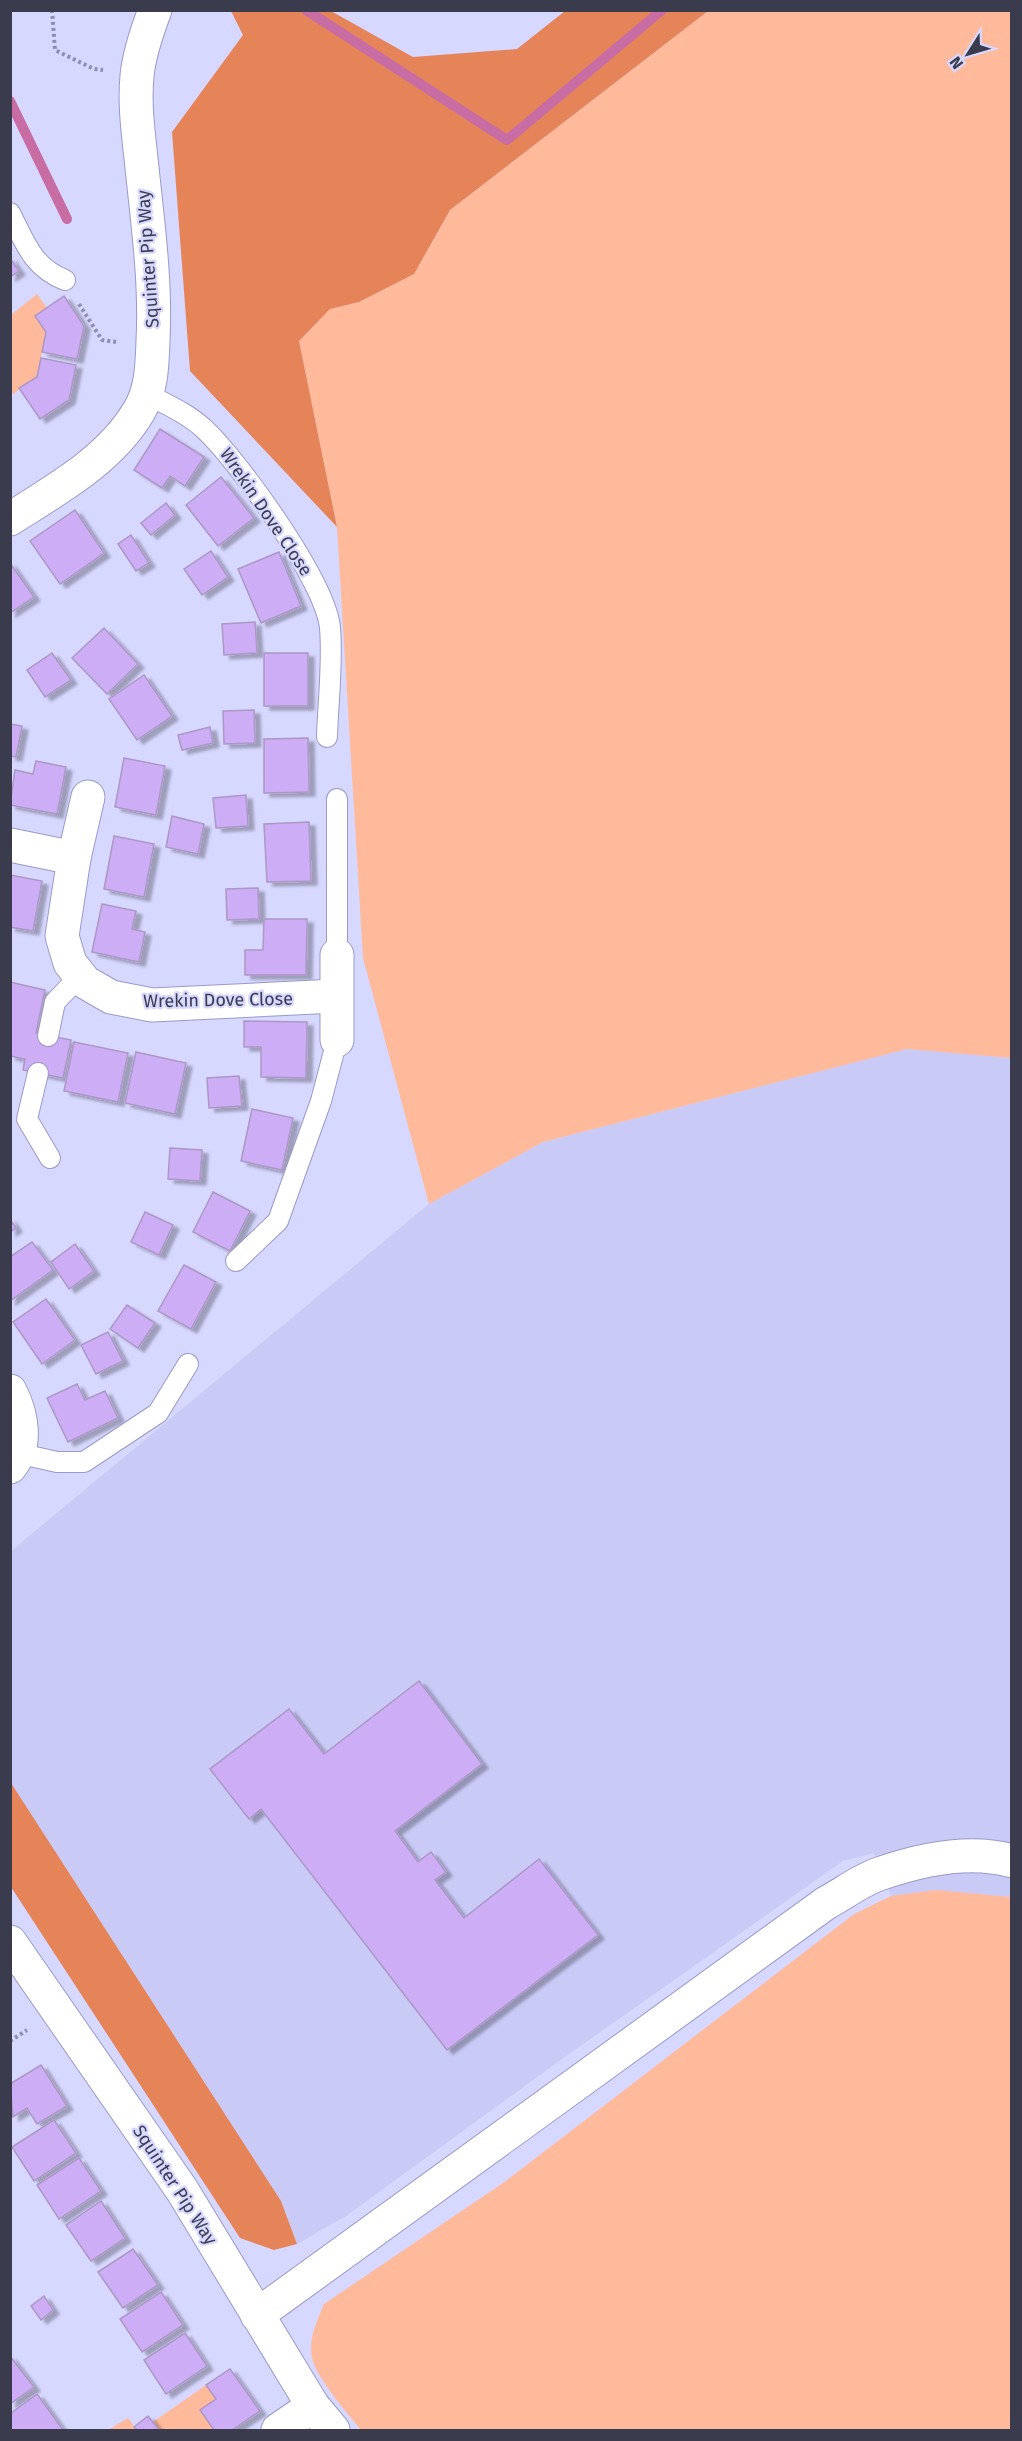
<svg xmlns="http://www.w3.org/2000/svg" width="1022" height="2441" font-family="'Fira Sans',sans-serif">
  <style>
    .built { fill: #c9caf6 }
    .green { fill: #ffb99b }
    .forest { fill: #e58459 }
    .lines { fill: none; stroke-linecap: round; stroke-linejoin: round }
    .stream { stroke: #c76da3; stroke-width: 10 }
    .building { fill: #cdadf5; stroke: #ab98c4; stroke-width: 1.5; filter: url(#shadow) }
    .lane-casing { stroke: #999ac7; stroke-width: 22 }
    .street-casing { stroke: #999ac7; stroke-width: 35 }
    .path { stroke: #8e8fac; stroke-width: 4; stroke-dasharray: 3 3; stroke-linecap: butt }
    .lane { stroke: #fff; stroke-width: 20 }
    .street { stroke: #fff; stroke-width: 33 }
    .labels { text-anchor: middle; dominant-baseline: central; stroke-width: 4.5; stroke-linejoin: round; paint-order: stroke }
    .street-label { font-size: 18px; fill: #3b3b4e; stroke: #d7d8ff }
  </style>
  <defs>
    <filter id="shadow"><feDropShadow dx="6" dy="4" stdDeviation="1.5" flood-color="#0004"/></filter>
  </defs>
  <rect width="100%" height="100%" fill="#d7d8ff"/>
  <path class="built" d="M907,1049L1011,1058V1897L936,1890L891,1896L874,1853L843,1861L555,2064L346,2216L297,2244L281,2201L11,1783V1551L429,1204L543,1142Z"/>
  <g class="green">
    <path d="M708,11H1011V1058L907,1049L543,1142L429,1204L363,958L337,527L299,341L330,309L359,302L414,274L450,210Z"/>
    <path d="M37,294L47,308L35,316L46,332L37,377L13,394L11,390V315Z"/>
    <path d="M936,1890L1011,1897V2430H361C348,2414 316,2377 312,2358C308,2339 317,2321 324,2304L503,2183L854,1914L891,1896Z"/>
    <path d="M206,2385L216,2399L200,2410L214,2430H159L153,2422Z"/>
    <path d="M128,2418L137,2430H108Z"/>
  </g>
  <g class="forest">
    <path d="M231,11H331L413,57L517,49L565,11H708L450,210L414,274L359,302L330,309L299,341L337,527L190,371L172,132L243,35Z"/>
    <path d="M11,1783L281,2201L297,2244L274,2250L240,2238L11,1887Z"/>
  </g>
  <g class="lines">
    <g class="stream">
      <path d="M306,10L507,140L662,10"/>
      <path d="M10,101L67,219"/>
    </g>
  </g>
  <g class="building">
    <path d="M10,258L19,271L10,277Z"/>
    <path d="M64,296L84,326L77,359L42,352L46,332L35,316Z"/>
    <path d="M41,358L76,365L69,400L40,419L19,388L37,377Z"/>
    <path d="M160,429L204,457L185,486L170,476L162,488L134,470Z"/>
    <path d="M221,477L254,518L218,546L186,505Z"/>
    <path d="M166,503L175,515L151,535L141,523Z"/>
    <path d="M75,510L104,553L60,584L30,541Z"/>
    <path d="M131,535L149,563L136,571L118,544Z"/>
    <path d="M211,551L228,577L202,595L184,569Z"/>
    <path d="M279,552L301,606L261,623L238,569Z"/>
    <path d="M10,563L34,597L10,613Z"/>
    <path d="M255,622L257,653L224,655L222,624Z"/>
    <path d="M104,628L138,664L107,694L72,658Z"/>
    <path d="M52,653L71,680L45,697L27,670Z"/>
    <rect x="264" y="653" width="44" height="53"/>
    <path d="M144,675L172,716L137,740L109,699Z"/>
    <path d="M254,710L255,743L224,744L223,711Z"/>
    <path d="M10,724L22,726L16,757L10,756Z"/>
    <path d="M210,727L213,743L182,750L178,735Z"/>
    <path d="M308,738L309,792L264,793V739Z"/>
    <path d="M124,758L165,766L156,815L115,807Z"/>
    <path d="M36,761L66,767L57,814L10,805L15,770L33,774Z"/>
    <path d="M246,795L248,826L216,828L213,798Z"/>
    <path d="M172,816L204,824L198,854L166,847Z"/>
    <path d="M309,822L311,881L267,882L264,824Z"/>
    <path d="M114,836L154,844L144,897L104,889Z"/>
    <path d="M10,875L42,881L33,931L10,927Z"/>
    <path d="M258,888L259,919L227,920L226,889Z"/>
    <path d="M102,904L136,911L132,929L145,932L139,962L92,952Z"/>
    <path d="M264,919H307L306,975H245V950H263Z"/>
    <path d="M10,982L45,990L36,1033L71,1040L63,1078L23,1070L25,1059L10,1056Z"/>
    <path d="M244,1021L307,1022L306,1078L261,1077V1047H244Z"/>
    <path d="M74,1042L128,1053L118,1102L64,1091Z"/>
    <path d="M136,1052L186,1063L175,1114L125,1103Z"/>
    <path d="M239,1076L242,1106L209,1108L207,1078Z"/>
    <path d="M252,1109L293,1118L282,1170L241,1161Z"/>
    <path d="M170,1148L202,1150L200,1181L168,1179Z"/>
    <path d="M213,1192L250,1211L230,1251L193,1232Z"/>
    <path d="M145,1212L173,1225L159,1255L131,1242Z"/>
    <path d="M10,1219L16,1228L10,1232Z"/>
    <path d="M32,1242L53,1270L10,1301V1257Z"/>
    <path d="M75,1244L94,1271L69,1289L51,1262Z"/>
    <path d="M184,1265L216,1282L191,1329L158,1311Z"/>
    <path d="M46,1299L75,1340L42,1364L13,1322Z"/>
    <path d="M127,1305L155,1323L138,1348L110,1329Z"/>
    <path d="M108,1332L123,1361L96,1374L81,1345Z"/>
    <path d="M77,1384L85,1400L105,1391L118,1418L68,1442L47,1398Z"/>
    <path d="M419,1681L482,1764L395,1831L418,1862L431,1852L446,1872L435,1880L464,1918L539,1859L598,1935L447,2050L261,1809L249,1819L210,1769L289,1709L324,1754Z"/>
    <path d="M41,2065L67,2106L37,2124L27,2108L13,2117L10,2084Z"/>
    <path d="M54,2120L76,2153L34,2181L12,2147Z"/>
    <path d="M79,2158L101,2191L59,2219L37,2185Z"/>
    <path d="M101,2201L125,2238L91,2261L66,2225Z"/>
    <path d="M133,2249L158,2285L123,2308L98,2272Z"/>
    <path d="M161,2292L183,2325L142,2352L120,2319Z"/>
    <path d="M44,2296L53,2310L41,2320L31,2306Z"/>
    <path d="M185,2333L207,2366L166,2394L144,2360Z"/>
    <path d="M10,2356L34,2387L10,2404Z"/>
    <path d="M230,2369L260,2411L232,2430H214L200,2410L216,2399L206,2385Z"/>
    <path d="M37,2394L63,2430H10V2414Z"/>
    <path d="M148,2416L159,2430H137L134,2427Z"/>
  </g>
  <g class="lines">
    <defs>
      <g id="lane">
        <path d="M10,213C25,242 32,267 65,280"/>
        <path d="M147,394C165,404 187,413 202,427C237,458 326,582 330,628C333,664 328,702 327,737"/>
        <path d="M337,955V799"/>
        <path d="M48,1036L55,1002L80,976"/>
        <path d="M38,1073L27,1119L50,1158"/>
        <path d="M236,1261L278,1221L321,1101L337,1040"/>
        <path d="M17,1453L57,1462H84L158,1413L188,1364"/>
      </g>
      <g id="street">
        <path d="M10,519C57,489 110,460 139,411C152,389 152,365 153,341C156,283 148,225 142,168C139,137 134,107 137,76C139,54 147,31 155,10"/>
        <path d="M10,845L74,858L62,936L70,963L85,982L111,997L152,1005L336,996"/>
        <path d="M74,858L88,797"/>
        <path d="M337,955V1040"/>
        <path d="M10,1391C22,1414 28,1445 10,1467"/>
        <path d="M10,1942L182,2190L313,2406L333,2430"/>
        <path d="M257,2315L826,1903C843,1894 861,1880 879,1874C919,1860 970,1849 1012,1861"/>
        <path d="M278,2430L313,2406"/>
      </g>
    </defs>
    <use href="#lane" class="lane-casing"/>
    <use href="#street" class="street-casing"/>
    <g class="path">
      <path d="M52,10L55,50L94,69L103,70"/>
      <path d="M79,304L102,340L116,342"/>
      <path d="M10,2041L27,2030"/>
    </g>
    <use href="#lane" class="lane"/>
    <use href="#street" class="street"/>
  </g>
  <g class="labels">
    <g class="street-label">
      <text transform="translate(148 259) rotate(-94)">Squinter Pip Way</text>
      <text transform="translate(266 512) rotate(56)">Wrekin Dove Close</text>
      <text transform="translate(218 1000) rotate(-1)">Wrekin Dove Close</text>
      <text transform="translate(175 2185) rotate(57)">Squinter Pip Way</text>
    </g>
  </g>
  <rect width="1022" height="2441" fill="none" stroke="#3b3b4e" stroke-width="24"/>
  <g transform="translate(968 54) rotate(233)" stroke="#d7d8ff" stroke-width="4.5" paint-order="stroke">
  <path d="M0-4.5L10 22L0 15L-10 22Z" fill="#3b3b4e"/>
  <text y="-9" font-size="16" font-weight="bold" text-anchor="middle" fill="#3b3b4e">N</text>
  </g>
</svg>
